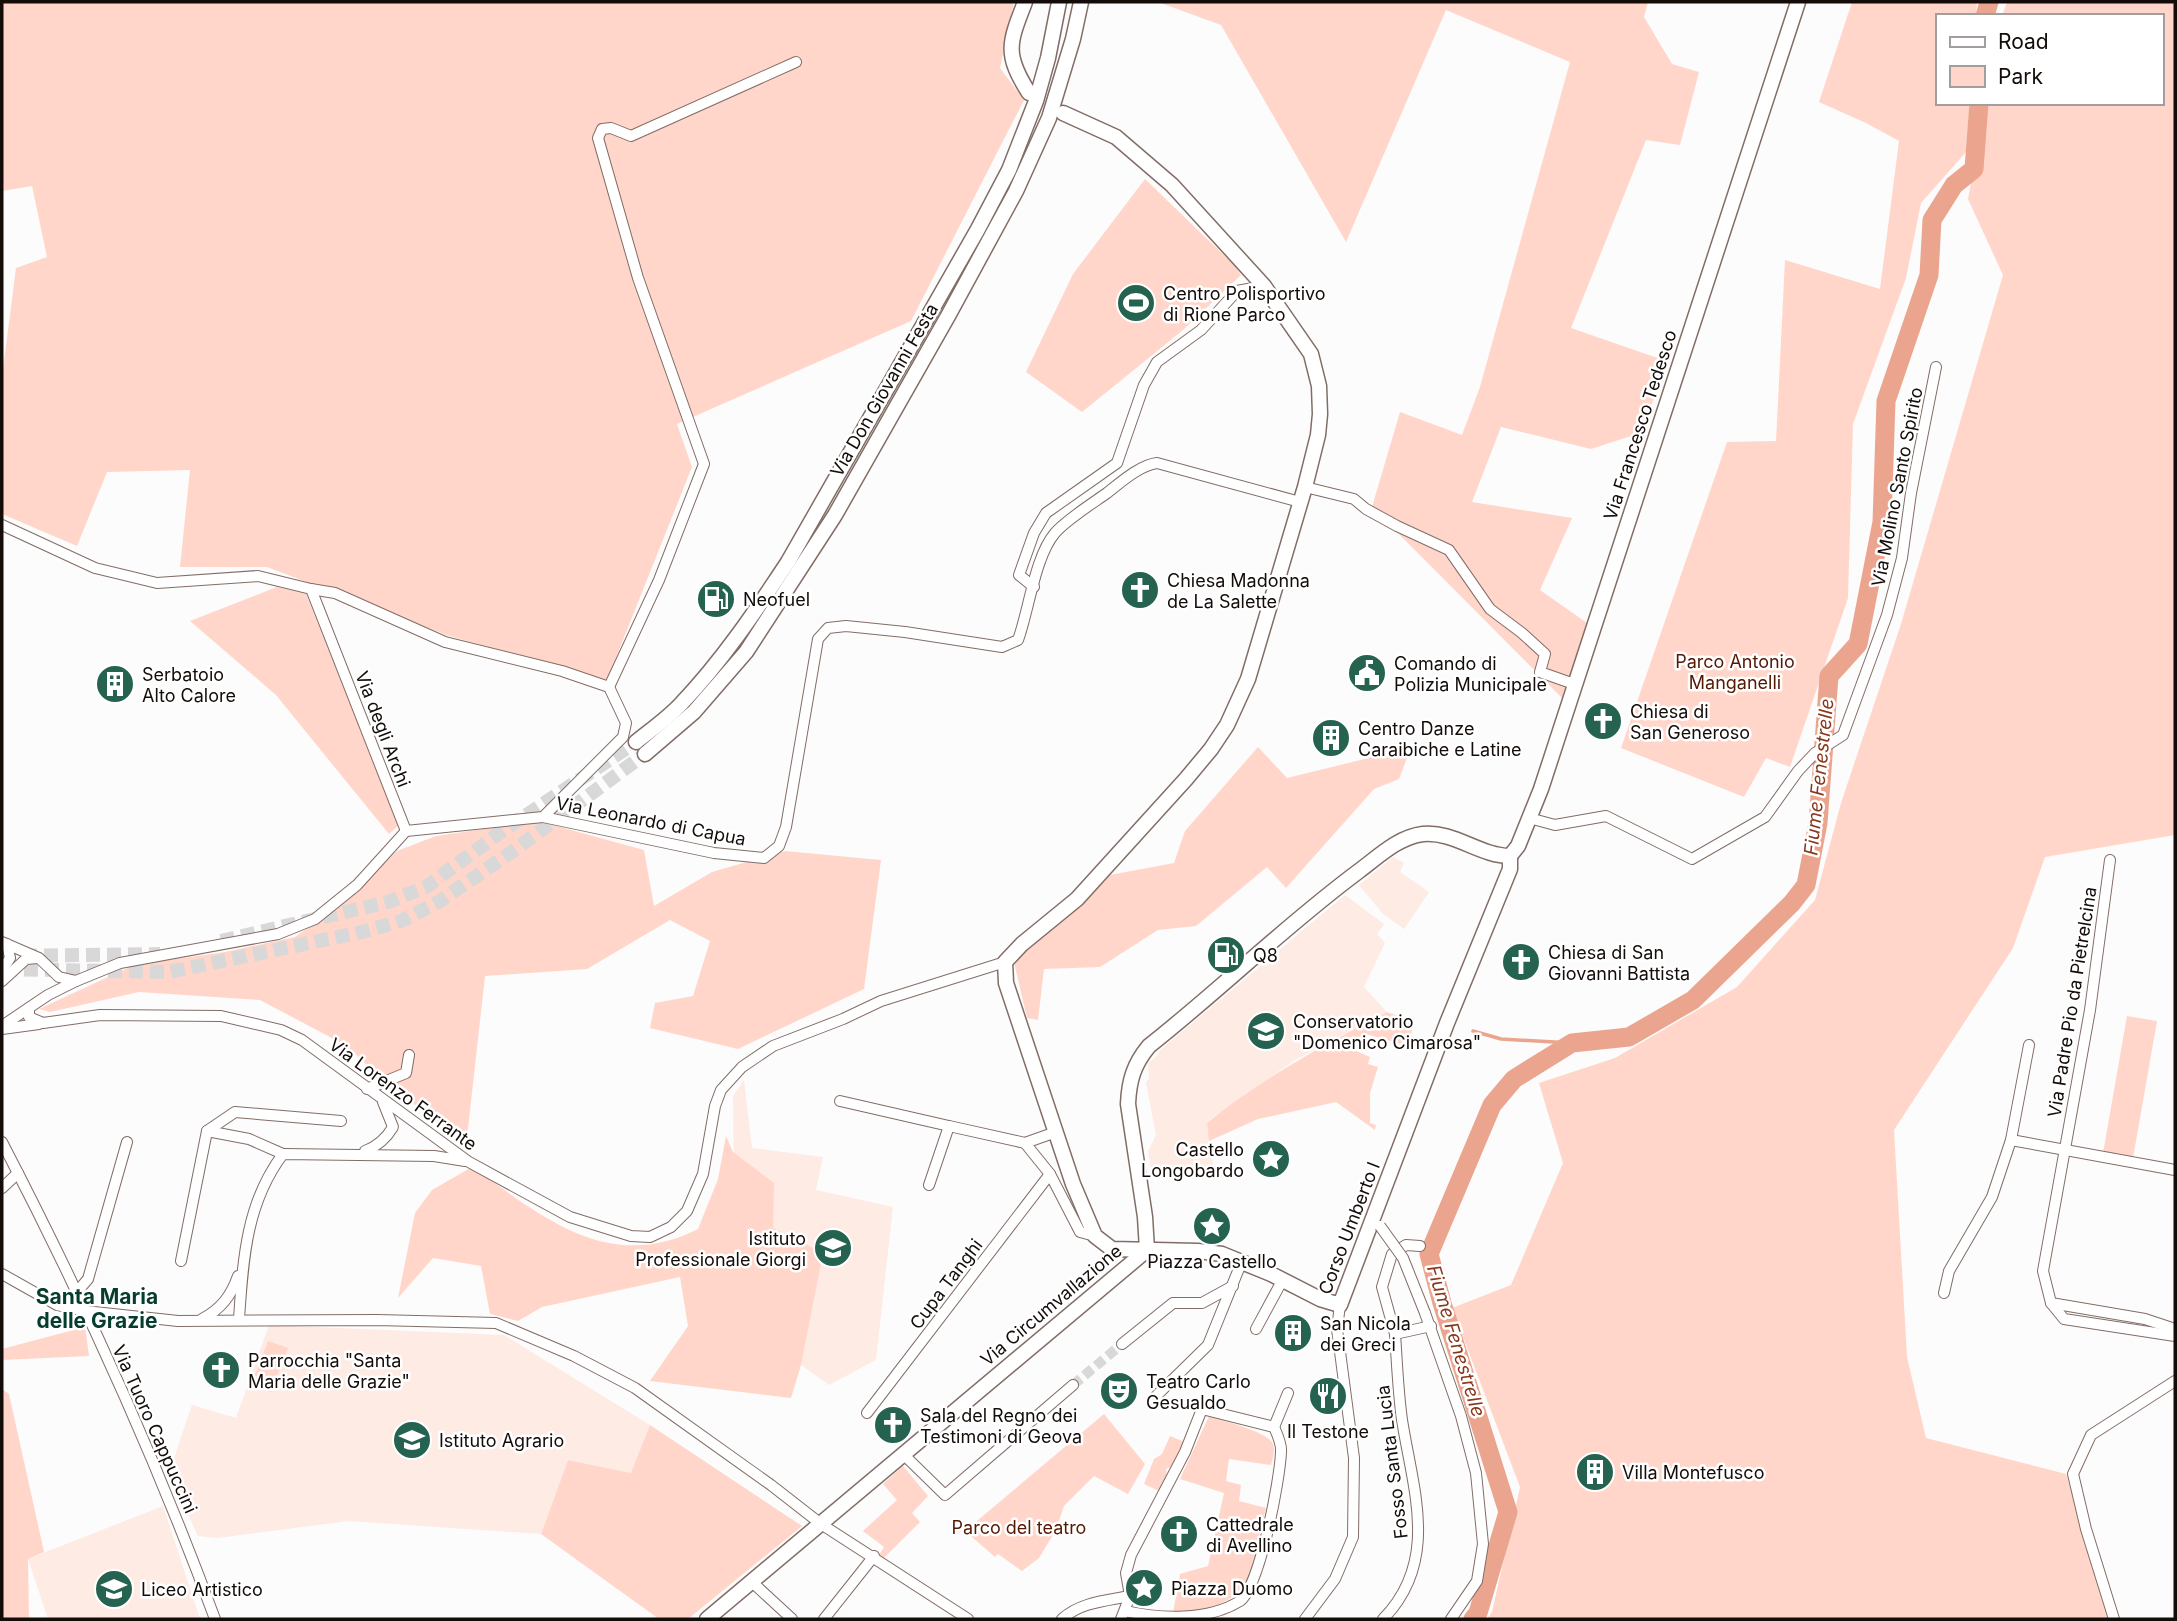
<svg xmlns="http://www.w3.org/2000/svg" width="2177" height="1621" font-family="Inter,sans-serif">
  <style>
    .built { fill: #feebe4 }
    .green { fill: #ffd6c9 }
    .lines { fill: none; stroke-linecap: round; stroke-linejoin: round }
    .stream { stroke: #eba58e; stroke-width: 3.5 }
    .river { stroke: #eba58e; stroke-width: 19 }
    .street-tunnel { stroke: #d9d8d8; stroke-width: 10; stroke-dasharray: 10 5; stroke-linecap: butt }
    .secondary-tunnel { stroke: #d9d8d8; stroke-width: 14; stroke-dasharray: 14 7; stroke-linecap: butt }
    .street-casing { stroke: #826d66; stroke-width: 12 }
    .secondary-casing { stroke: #826d66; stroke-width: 17 }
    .street { stroke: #fff; stroke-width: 10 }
    .secondary { stroke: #fff; stroke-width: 14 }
    .street-bridge-casing { stroke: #826d66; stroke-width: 12; stroke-linecap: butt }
    .street-bridge { stroke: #fff; stroke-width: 10 }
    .labels { text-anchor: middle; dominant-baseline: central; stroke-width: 5; stroke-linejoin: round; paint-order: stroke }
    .poi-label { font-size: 18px; fill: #130c09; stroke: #fff; text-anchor: start }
    .street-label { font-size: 18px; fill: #130c09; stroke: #fff }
    .park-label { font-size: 18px; fill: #551803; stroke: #fff }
    .water-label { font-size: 19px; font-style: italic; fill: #89371b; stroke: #fff }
    .quarter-label { font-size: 21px; font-weight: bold; fill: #073d2e; stroke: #fff }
  </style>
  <rect width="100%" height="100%" fill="#fcfcfc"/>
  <g class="built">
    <path d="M1393,857L1404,863L1400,872L1429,892L1404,929L1383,914L1359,885Z"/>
    <path d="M1345,895L1384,924L1377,934L1385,943L1364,987L1387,1012L1295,1060L1207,1122L1213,1165L1204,1167L1199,1178L1190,1179L1180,1171L1152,1176L1148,1151L1156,1135L1146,1083L1149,1078L1148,1063L1158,1055L1160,1050Z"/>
    <path d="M744,1080L752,1148L823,1157L816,1190L893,1207L876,1360L829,1385L801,1365L817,1272L740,1224L734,1165L733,1096Z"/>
    <path d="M269,1325L504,1335L650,1425L632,1473L568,1460L541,1534L349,1521L218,1538L198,1536L171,1478L163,1456L174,1458L192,1405L236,1418Z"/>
    <path d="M163,1506L200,1619H48L28,1559Z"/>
  </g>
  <g class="green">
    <path d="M2,2H1014L1000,68L1024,100L911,321L677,424L692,467L607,680L449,636L267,567H180L190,470L107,472L77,546L2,514V377L16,268L47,257L32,186L2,191Z"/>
    <path d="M1158,2H1648L1644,17L1672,64L1699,72L1680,145L1646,140L1571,328L1669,362L1640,433L1591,449L1501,427L1472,502L1572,518L1540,590L1587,623L1562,698L1372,507L1400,412L1462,435L1480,387L1570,62L1446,10L1346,242L1221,25Z"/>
    <path d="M1852,2H1977L1976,16H1937V103H1970L1966,152L1921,203L1906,278L1853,424L1848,598L1790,767L1766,758L1744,797L1621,748L1727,442L1776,441L1785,260L1880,289L1899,141L1866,123L1819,102Z"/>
    <path d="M2007,2H2175V835L2045,857L2013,948L1894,1130L1907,1357L1926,1438L2066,1474L2112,1619H1487L1492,1612L1520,1487L1452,1308L1511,1285L1563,1163L1539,1083L1615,1058L1737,987L1815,900L1841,803L1901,624L2003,275L1968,199L1986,103H2161V16H2002Z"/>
    <path d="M1145,179L1234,265L1241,275L1183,330L1082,412L1026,372L1073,274Z"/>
    <path d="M277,587L306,594L399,825L389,834L276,695L190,621Z"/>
    <path d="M1258,747L1287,778L1381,755H1408L1399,779L1374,789L1286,888L1267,867L1196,926L1158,930L1100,967L1044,969L1038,1020L1027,1018L1013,958L1110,875L1174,863L1185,831Z"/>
    <path d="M538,821L644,850L654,906L712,872L785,851L881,860L864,989L738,1049L650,1028L655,1003L693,996L710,941L670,920L587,969L485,976L466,1146L374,1072L347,1046L260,1000L139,992L50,1012L39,1009L134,965L225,952L295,937L338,906L397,851L436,836Z"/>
    <path d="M1387,1012L1415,1022L1407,1046L1366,1034L1347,1047L1370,1057L1368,1064L1378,1067L1370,1093V1123L1376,1125L1375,1130L1336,1102L1258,1119L1209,1141L1207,1123C1262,1078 1324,1045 1387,1012Z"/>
    <path d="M2127,1016L2157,1021L2133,1158L2103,1153Z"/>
    <path d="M726,1136L733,1152L774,1183L773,1228L823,1253L801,1365L791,1398L650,1381L688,1326L680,1277L542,1307L518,1321L490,1314L481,1266L433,1258L398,1298L415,1213L432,1190L472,1167C543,1217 609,1274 698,1229L718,1179Z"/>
    <path d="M85,1327L89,1356L2,1360V1349Z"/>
    <path d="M268,1341L288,1348L271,1392L251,1385Z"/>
    <path d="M2,1389L9,1394L44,1552L28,1559L29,1619H2Z"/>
    <path d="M1104,1414L1145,1464L1128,1494L1094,1476L1064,1506L1056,1530L1039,1558L1022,1571L998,1554L995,1557L965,1531Z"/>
    <path d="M1209,1416C1223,1421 1264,1431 1272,1442C1276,1449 1273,1458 1271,1465L1229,1459L1226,1481L1241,1485L1239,1501L1266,1508C1261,1527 1252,1578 1239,1591C1223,1608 1194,1611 1173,1613L1180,1574L1208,1566L1224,1493L1180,1479Z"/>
    <path d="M650,1425L802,1526L688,1619H659L541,1534L568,1460L631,1473Z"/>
    <path d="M1170,1436L1185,1442L1171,1467L1166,1469L1167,1477L1159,1491L1144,1484L1154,1459L1162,1454Z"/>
    <path d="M903,1466L928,1496L912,1513L920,1522L884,1558L879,1555L884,1547L863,1531L897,1500L883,1484Z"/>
  </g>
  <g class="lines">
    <path class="stream" d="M1473,1031L1501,1039L1572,1043"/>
    <g class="river">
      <path d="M1985,16L1989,2"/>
      <path d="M1473,1619L1478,1613L1508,1512L1442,1303L1429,1254L1492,1105L1514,1079L1572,1043L1629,1037L1693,1000L1792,903L1806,885L1818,823L1829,676L1858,644L1882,522L1886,401L1929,275L1932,220L1954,185L1974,169L1979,103"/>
    </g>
    <path class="street-tunnel" d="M1073,1385L1122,1344"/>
    <g class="secondary-tunnel">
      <path d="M221,941L388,902L426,887L498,834L636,742"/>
      <path d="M2,956L160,954"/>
      <path d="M3,969L169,972L362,932L401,921L440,901L513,851L645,754"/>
    </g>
    <defs>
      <g id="street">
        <path d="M1305,487L1354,499L1366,509L1397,526L1449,550L1490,609L1522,633L1545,654L1540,672L1574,684"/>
        <path d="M2,525L95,568L157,583L258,576L311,589L406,831"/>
        <path d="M1034,587L1019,575L1034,533L1046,513L1117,463L1144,385L1157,362L1201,330L1237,291L1264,286"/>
        <path d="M311,589L335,593L445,642L562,671L609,687L626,723L623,737L543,817L406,831"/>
        <path d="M609,687L659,580L704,464L638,278L598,138L602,129L611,128L631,136L796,62"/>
        <path d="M543,817L714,853L764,858L779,846L786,827L818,639L828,628L846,626L905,632L1002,647L1018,640C1029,610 1035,556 1055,533C1066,520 1093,503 1107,493C1121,482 1140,465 1157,463L1300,502"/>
        <path d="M1529,818L1555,825L1606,816L1692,859L1765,817L1798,771L1815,753L1843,735L1887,615L1902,558L1911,493L1936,367"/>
        <path d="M2110,860L2090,1010L2043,1271L2051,1303L2145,1319L2175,1329"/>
        <path d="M2,942L39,958L59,977L76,981L48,995L2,1026"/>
        <path d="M2,970L10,958L7,944"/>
        <path d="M2,981L26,959L38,958"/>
        <path d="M76,981L120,963L278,934L315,919L357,885L406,831"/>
        <path d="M29,1008V1017L43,1023L100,1015L221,1016L281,1030L302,1040L328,1059L469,1162L570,1217L631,1236L650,1237L671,1227L687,1211L703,1174L715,1106L721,1090L742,1067L773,1046L843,1019L881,1001L1005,962"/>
        <path d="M2,1029L39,1024"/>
        <path d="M367,1089L406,1073L409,1055"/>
        <path d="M840,1101L949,1126"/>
        <path d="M207,1131L235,1112L341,1121"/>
        <path d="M2011,1140L2175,1170"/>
        <path d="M2,1142C82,1296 155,1456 215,1619"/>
        <path d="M1025,1143L1050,1174L1080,1232L1095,1236"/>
        <path d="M365,1151C378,1146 386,1139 393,1127L383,1102"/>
        <path d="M929,1185L949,1126L1025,1143L1056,1132"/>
        <path d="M2,1188L18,1173"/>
        <path d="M1420,1246L1406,1245L1392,1254L1382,1287L1395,1334L1431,1326"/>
        <path d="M181,1261L207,1131L249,1139L283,1154"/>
        <path d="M2,1274L57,1305L85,1311L178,1321L377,1320L496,1323L574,1356L635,1388L771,1485L821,1524L968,1619"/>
        <path d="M76,1293L88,1279L127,1142"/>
        <path d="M1944,1293L1949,1271L1992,1197L2011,1140L2029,1045"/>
        <path d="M2051,1303L2064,1319L2175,1336"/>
        <path d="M1425,1313L1461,1416L1476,1473L1483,1544L1477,1581L1451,1619"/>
        <path d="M202,1319C221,1309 231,1296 238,1276"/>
        <path d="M239,1319C243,1260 246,1203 283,1154L434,1156L465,1161"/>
        <path d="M1256,1329L1282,1281"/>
        <path d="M1122,1344L1173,1303H1202L1233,1286"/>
        <path d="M1157,1395L1208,1345L1242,1261"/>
        <path d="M867,1413L1050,1174"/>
        <path d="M1274,1427L1288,1393"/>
        <path d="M903,1454L945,1495L1073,1385"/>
        <path d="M752,1582L792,1619"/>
        <path d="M824,1619L874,1556"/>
        <path d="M1062,1619C1081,1602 1105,1601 1130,1596"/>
        <path d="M1121,1619L1130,1596L1126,1573L1131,1555L1185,1452L1202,1409L1274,1427C1277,1434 1282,1444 1281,1452C1280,1479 1260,1586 1240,1601C1208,1621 1161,1619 1125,1611"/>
        <path d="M1305,1619L1335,1579L1353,1537L1354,1458L1337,1329L1340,1305"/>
        <path d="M1383,1619C1440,1561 1413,1490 1402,1420C1398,1391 1397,1362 1395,1334"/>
        <path d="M2114,1619L2086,1529L2073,1474L2091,1435L2175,1381"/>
      </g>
      <g id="secondary">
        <path d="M1025,2C1009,43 1004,54 1029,93"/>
        <path d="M1063,113L1116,137L1172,185L1264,286L1311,354L1319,386L1320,414L1318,435L1305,487L1248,679L1227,725L1211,749L1186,779L1077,899L1022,944L1005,962L1006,983L1073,1184L1095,1236L1112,1249L1198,1251L1222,1254L1271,1274L1320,1299L1340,1305L1447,1023L1510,869V856"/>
        <path d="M636,742C651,730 668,718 681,704C722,661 755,612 788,562L978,229L1009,170L1036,101L1048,58L1059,2"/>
        <path d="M645,754L694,712L746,652L835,515L948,316L1016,191L1049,118L1073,39L1081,2"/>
        <path d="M1510,856L1518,846L1541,789L1798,2"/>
        <path d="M1147,1250L1145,1217L1128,1104C1129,1080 1134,1064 1149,1046C1220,990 1286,925 1359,871C1378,857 1398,837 1423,834C1454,831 1480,856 1510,856"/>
        <path d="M707,1619L1147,1250"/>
      </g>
    </defs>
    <use href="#street" class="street-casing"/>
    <use href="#secondary" class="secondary-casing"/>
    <use href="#street" class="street"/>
    <use href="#secondary" class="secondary"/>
    <defs>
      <path id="street-bridge" d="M1380,1226L1403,1258L1425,1313"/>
    </defs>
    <use href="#street-bridge" class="street-bridge-casing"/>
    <use href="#street-bridge" class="street-bridge"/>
  </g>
  <defs>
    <symbol id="stadium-disc" viewBox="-11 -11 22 22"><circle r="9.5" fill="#256350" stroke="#fff"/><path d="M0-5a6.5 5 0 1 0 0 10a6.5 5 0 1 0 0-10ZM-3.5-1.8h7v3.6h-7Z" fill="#fff"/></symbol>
    <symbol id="church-disc" viewBox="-11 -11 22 22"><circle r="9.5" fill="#256350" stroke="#fff"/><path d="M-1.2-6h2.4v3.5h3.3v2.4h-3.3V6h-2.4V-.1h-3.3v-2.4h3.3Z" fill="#fff"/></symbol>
    <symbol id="fuel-disc" viewBox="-11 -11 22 22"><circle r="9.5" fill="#256350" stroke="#fff"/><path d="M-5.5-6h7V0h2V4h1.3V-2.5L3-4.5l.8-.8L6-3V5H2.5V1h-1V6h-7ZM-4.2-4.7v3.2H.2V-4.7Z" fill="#fff"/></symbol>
    <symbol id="civic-disc" viewBox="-11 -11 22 22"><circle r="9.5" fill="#256350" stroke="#fff"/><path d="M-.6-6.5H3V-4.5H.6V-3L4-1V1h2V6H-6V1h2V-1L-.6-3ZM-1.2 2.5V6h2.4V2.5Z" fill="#fff"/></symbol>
    <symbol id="building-disc" viewBox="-11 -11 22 22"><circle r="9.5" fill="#256350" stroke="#fff"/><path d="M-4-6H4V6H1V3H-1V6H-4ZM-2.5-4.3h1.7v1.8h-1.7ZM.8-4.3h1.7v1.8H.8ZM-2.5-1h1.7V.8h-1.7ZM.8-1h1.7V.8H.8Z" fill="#fff"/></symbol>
    <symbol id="university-disc" viewBox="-11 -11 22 22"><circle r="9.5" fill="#256350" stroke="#fff"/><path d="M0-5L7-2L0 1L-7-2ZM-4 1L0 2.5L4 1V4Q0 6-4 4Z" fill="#fff"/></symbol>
    <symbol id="sight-disc" viewBox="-11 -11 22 22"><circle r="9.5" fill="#256350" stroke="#fff"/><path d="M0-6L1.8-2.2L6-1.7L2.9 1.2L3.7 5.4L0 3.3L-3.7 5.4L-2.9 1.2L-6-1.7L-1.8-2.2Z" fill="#fff"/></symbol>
    <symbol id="school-disc" viewBox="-11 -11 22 22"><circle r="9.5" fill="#256350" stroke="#fff"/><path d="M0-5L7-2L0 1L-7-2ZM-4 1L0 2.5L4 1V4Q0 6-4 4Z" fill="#fff"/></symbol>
    <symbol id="theatre-disc" viewBox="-11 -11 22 22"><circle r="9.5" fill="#256350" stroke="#fff"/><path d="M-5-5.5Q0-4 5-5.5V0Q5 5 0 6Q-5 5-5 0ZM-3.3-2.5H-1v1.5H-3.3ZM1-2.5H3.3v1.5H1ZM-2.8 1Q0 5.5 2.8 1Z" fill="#fff"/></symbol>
    <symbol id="restaurant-disc" viewBox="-11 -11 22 22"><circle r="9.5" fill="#256350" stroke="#fff"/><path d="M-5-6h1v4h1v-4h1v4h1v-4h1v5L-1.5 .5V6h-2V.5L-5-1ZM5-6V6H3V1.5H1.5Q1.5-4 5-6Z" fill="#fff"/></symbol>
  </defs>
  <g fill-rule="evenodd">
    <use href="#stadium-disc" x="1114" y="281" width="44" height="44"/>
    <use href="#church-disc" x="1118" y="568" width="44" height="44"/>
    <use href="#fuel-disc" x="694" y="577" width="44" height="44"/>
    <use href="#civic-disc" x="1345" y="651" width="44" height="44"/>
    <use href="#building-disc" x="93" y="662" width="44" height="44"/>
    <use href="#church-disc" x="1581" y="699" width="44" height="44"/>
    <use href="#building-disc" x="1309" y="716" width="44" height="44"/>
    <use href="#fuel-disc" x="1204" y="933" width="44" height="44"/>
    <use href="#church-disc" x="1499" y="940" width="44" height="44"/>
    <use href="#university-disc" x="1244" y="1009" width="44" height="44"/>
    <use href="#sight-disc" x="1249" y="1137" width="44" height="44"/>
    <use href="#sight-disc" x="1190" y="1204" width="44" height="44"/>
    <use href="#school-disc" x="811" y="1226" width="44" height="44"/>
    <use href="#building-disc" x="1271" y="1311" width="44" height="44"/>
    <use href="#church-disc" x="199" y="1348" width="44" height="44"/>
    <use href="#theatre-disc" x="1097" y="1369" width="44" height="44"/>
    <use href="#restaurant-disc" x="1306" y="1374" width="44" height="44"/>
    <use href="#church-disc" x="871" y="1403" width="44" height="44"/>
    <use href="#school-disc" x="390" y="1418" width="44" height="44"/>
    <use href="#building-disc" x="1573" y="1450" width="44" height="44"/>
    <use href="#church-disc" x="1157" y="1512" width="44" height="44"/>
    <use href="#sight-disc" x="1122" y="1566" width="44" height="44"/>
    <use href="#school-disc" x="92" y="1567" width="44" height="44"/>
  </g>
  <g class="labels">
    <g class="poi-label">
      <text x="1163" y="293">Centro Polisportivo<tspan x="1163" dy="21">di Rione Parco</tspan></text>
      <text x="1167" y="580">Chiesa Madonna<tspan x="1167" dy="21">de La Salette</tspan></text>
      <text x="743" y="599">Neofuel</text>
      <text x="1394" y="663">Comando di<tspan x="1394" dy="21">Polizia Municipale</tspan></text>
      <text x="142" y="674">Serbatoio<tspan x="142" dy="21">Alto Calore</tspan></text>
      <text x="1630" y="711">Chiesa di<tspan x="1630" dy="21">San Generoso</tspan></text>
      <text x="1358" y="728">Centro Danze<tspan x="1358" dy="21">Caraibiche e Latine</tspan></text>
      <text x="1548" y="952">Chiesa di San<tspan x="1548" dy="21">Giovanni Battista</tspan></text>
      <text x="1253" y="955">Q8</text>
      <text x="1293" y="1021">Conservatorio<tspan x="1293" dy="21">"Domenico Cimarosa"</tspan></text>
      <text x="1244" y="1149" text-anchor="end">Castello<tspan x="1244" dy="21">Longobardo</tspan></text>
      <text x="806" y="1238" text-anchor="end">Istituto<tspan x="806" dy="21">Professionale Giorgi</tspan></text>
      <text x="1212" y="1261" text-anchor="middle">Piazza Castello</text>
      <text x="1320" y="1323">San Nicola<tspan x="1320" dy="21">dei Greci</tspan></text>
      <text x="248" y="1360">Parrocchia "Santa<tspan x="248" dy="21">Maria delle Grazie"</tspan></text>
      <text x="1146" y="1381">Teatro Carlo<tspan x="1146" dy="21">Gesualdo</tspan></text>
      <text x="920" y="1415">Sala del Regno dei<tspan x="920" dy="21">Testimoni di Geova</tspan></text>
      <text x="1328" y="1431" text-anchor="middle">Il Testone</text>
      <text x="439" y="1440">Istituto Agrario</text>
      <text x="1622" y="1472">Villa Montefusco</text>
      <text x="1206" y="1524">Cattedrale<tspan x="1206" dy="21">di Avellino</tspan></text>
      <text x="1171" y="1588">Piazza Duomo</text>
      <text x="141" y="1589">Liceo Artistico</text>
    </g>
    <g class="street-label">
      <text transform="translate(884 390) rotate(-60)">Via Don Giovanni Festa</text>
      <text transform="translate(1640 425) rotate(-72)">Via Francesco Tedesco</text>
      <text transform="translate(1897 487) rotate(-79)">Via Molino Santo Spirito</text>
      <text transform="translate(383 729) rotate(69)">Via degli Archi</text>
      <text transform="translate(651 821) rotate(11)">Via Leonardo di Capua</text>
      <text transform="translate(2072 1002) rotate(-81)">Via Padre Pio da Pietrelcina</text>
      <text transform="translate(403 1094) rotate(36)">Via Lorenzo Ferrante</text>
      <text transform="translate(1349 1228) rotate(-69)">Corso Umberto I</text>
      <text transform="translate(946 1284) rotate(-53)">Cupa Tanghi</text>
      <text transform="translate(1051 1305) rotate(-40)">Via Circumvallazione</text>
      <text transform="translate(155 1429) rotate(66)">Via Tuoro Cappuccini</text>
      <text transform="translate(1392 1462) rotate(-97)">Fosso Santa Lucia</text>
    </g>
    <g class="park-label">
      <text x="1735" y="661">Parco Antonio<tspan x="1735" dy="21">Manganelli</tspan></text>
      <text x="1019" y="1527">Parco del teatro</text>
    </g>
    <g class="water-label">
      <text transform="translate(1819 777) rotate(-84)">Fiume Fenestrelle</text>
      <text transform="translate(1456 1341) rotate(73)">Fiume Fenestrelle</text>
    </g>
    <g class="quarter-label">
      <text x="97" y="1296">Santa Maria<tspan x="97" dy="24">delle Grazie</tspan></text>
    </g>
  </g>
  <rect width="2177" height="1621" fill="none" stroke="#130c09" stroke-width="7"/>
  <rect x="1936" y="14" width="228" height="91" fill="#ffffff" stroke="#a19e9d" stroke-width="2"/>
  <rect x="1950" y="37" width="35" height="10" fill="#ffffff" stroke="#a19e9d" stroke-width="2"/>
  <text x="1998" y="49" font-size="21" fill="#130c09">Road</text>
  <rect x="1950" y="66" width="35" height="21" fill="#ffd6c9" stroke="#a19e9d" stroke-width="2"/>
  <text x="1998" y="84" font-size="21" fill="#130c09">Park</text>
</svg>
